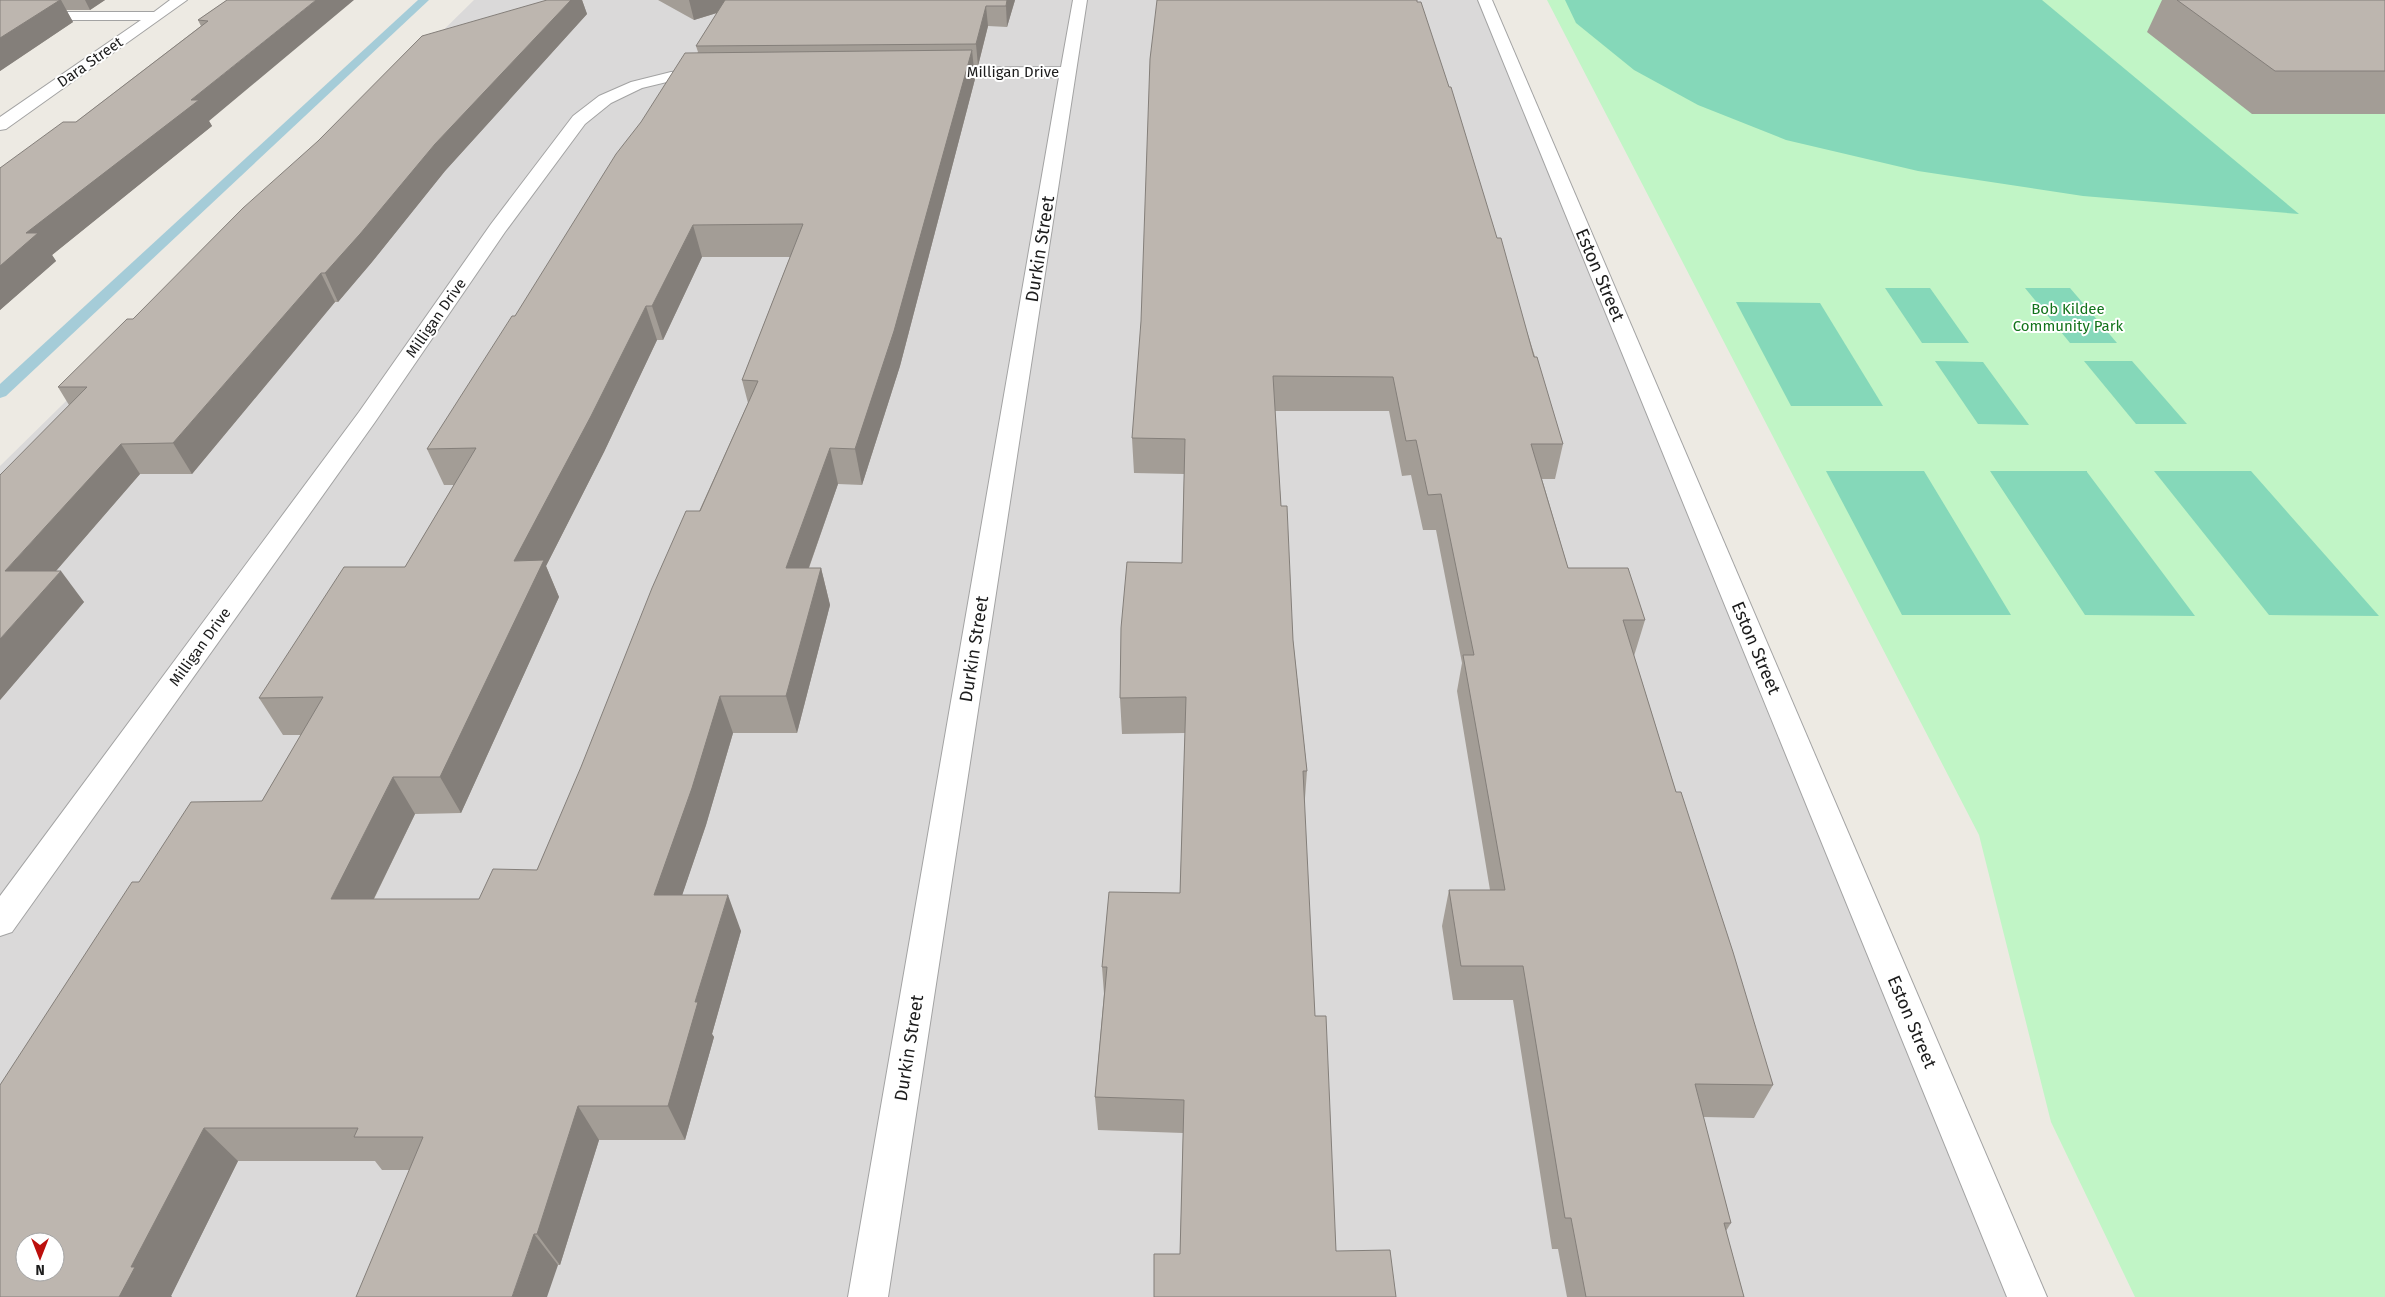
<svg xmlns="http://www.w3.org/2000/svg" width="2385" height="1297" font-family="'Fira Sans',sans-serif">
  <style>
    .residential { fill: #dad9d9; fill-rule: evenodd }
    .park { fill: #c1f5c6 }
    .pitch { fill: #85d8b9 }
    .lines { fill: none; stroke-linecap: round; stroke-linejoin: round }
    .stream { fill: #a5ccd8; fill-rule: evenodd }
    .street-casing { stroke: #a3a3a3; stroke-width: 2 }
    .street { fill: #fff; fill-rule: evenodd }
    .wall { fill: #a39d96; fill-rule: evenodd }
    .shaded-wall { fill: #847f7a }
    .building { fill: #bdb6af; stroke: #847f7a; fill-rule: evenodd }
    .labels { text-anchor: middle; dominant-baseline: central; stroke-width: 4; stroke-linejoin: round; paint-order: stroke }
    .far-street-label { font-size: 15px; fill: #1c1c1c; stroke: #fff }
    .far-park-label { font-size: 15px; fill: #12731b; stroke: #fff }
    .street-label { font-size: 18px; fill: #1c1c1c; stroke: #fff }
  </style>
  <rect width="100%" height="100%" fill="#edeae3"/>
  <path class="residential" d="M474,0H1486L2039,1297H0V466ZM25,1242H55V1272H25Z"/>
  <path class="park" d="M1547,0H2385V1297H2135L2051,1122L1979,835Z"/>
  <g class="pitch">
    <path d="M1565,0H2042L2299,214L2083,196L1918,171L1786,140L1698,105L1634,70L1576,23Z"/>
    <path d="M1885,288H1930L1969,343H1922Z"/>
    <path d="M2025,288H2070L2117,343H2070Z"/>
    <path d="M1736,302L1820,303L1883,406H1791Z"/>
    <path d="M1935,361L1983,362L2029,425L1978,424Z"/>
    <path d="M2084,361H2132L2187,424H2136Z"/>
    <path d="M1826,471H1924L2011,615H1902Z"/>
    <path d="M2087,471V472L2195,616L2085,615L1990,471Z"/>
    <path d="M2154,471H2251L2379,616L2269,615Z"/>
  </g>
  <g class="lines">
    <path class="stream" d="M418,0H429L6,396L0,398V384Z"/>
    <defs>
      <g id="street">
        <path d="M170,0H187L6,129L0,130V117L141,20H0V12H154Z"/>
        <path d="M1073,0H1087L888,1297H848L1059,77L938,78L932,76L930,73L932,70L938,68L1061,67Z"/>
        <path d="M1478,0H1492L2047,1297H2007Z"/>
        <path d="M705,69L711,71L713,74L711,77L671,81L642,88L611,103L585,124L505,232L375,422L12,932L0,936V896L359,412L491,224L573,116L599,96L631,82L671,72Z"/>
      </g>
    </defs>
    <use href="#street" class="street-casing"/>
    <use href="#street" class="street"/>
  </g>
  <g class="wall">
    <path d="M0,0H105L90,10H66L73,22L0,71Z"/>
    <path d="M227,0L209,121L212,126L52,255L56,261L0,310V168L76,122L201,26L198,20Z"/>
    <path d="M571,0H582L587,14L445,171L372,262L338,302H335L192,474H140L56,571L84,602L0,700L69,405L58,387L133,319Z"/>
    <path d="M658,0H1015L1007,27L988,26L978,66H973L975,79L900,366L862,485L838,484L809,568H821L830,605L797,733H733L706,825L682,895L741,931L712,1034L714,1037L685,1140H599L560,1265H558L409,1170H382L375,1161H238L171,1296L172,1297H0L139,882L262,801L301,735H283L259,698L405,567L454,485H444L427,449L515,316L698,52L696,46L717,13L694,20ZM702,257H790L742,380L748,403L537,870L479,899H374L415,814L461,813L559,597L546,566L604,452L657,340H663Z"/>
    <path d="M2162,0H2385V114H2252L2147,32Z"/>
    <path d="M1497,238L1563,444L1555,479H1542L1568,568L1645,620L1634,656L1676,792L1773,1085L1754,1118L1703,1117L1731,1223L1726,1231L1744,1297H1567L1558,1249H1552L1513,1000H1453L1442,926L1449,890H1490L1457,691L1462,663L1436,530H1423L1411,475L1402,476L1389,411H1275L1281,506L1293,640L1307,771L1305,798L1180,1254L1183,1133L1098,1130L1095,1097L1104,994L1102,967L1180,893L1185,733L1122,734L1120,698L1182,563L1184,474L1134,473L1132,438Z"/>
  </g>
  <g class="shaded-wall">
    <path d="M60,0H61L73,22L0,71V38Z"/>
    <path d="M85,0H105L90,10Z"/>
    <path d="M316,0H354L209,121L212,126L52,255L56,261L0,310V266L26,233L191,100Z"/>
    <path d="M571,0H582L587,14L445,171L372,262L338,302L325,273L435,144Z"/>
    <path d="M689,0H737L739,6L694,20Z"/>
    <path d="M1007,0H1015L1007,27L1006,6Z"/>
    <path d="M986,6L988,26L978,66L976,44Z"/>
    <path d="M972,50L975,79L900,366L862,485L855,449Z"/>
    <path d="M693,225L702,257L663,340L652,306Z"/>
    <path d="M321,273L335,302L192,474L173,443Z"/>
    <path d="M646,306L657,340L604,452L546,566L559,597L461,813L440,777L514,561Z"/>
    <path d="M121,444L140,474L29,602L5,571Z"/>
    <path d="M830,448L838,484L796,604L786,568Z"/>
    <path d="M821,568L830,605L797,733L786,696Z"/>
    <path d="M61,571L84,602L0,700V639Z"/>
    <path d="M720,696L733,733L706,825L670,931L654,895Z"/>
    <path d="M393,777L415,814L356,935L331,899Z"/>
    <path d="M728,895L741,931L712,1034L714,1037L685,1140L668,1106L695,1002Z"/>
    <path d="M578,1106L599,1140L560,1265L537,1234Z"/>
    <path d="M204,1128L238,1161L171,1296L172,1297H119L131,1267Z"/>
    <path d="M534,1234L558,1265L547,1297H512Z"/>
  </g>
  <g class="building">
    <path d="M0,0H60L0,38Z"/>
    <path d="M227,0H316L191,100H199L26,233H38L0,266V168L63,122H76L208,21L198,20Z"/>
    <path d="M547,0H571L435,144L360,234L325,273H321L173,443L121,444L5,571H61L0,639V475L87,387H58L127,319H133L243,208L318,141L422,36Z"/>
    <path d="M725,0H1007L1006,6H986L976,44L696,46Z"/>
    <path d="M1157,0H1417V2H1421L1449,87H1451L1497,238H1501L1534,357H1537L1563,444H1531L1568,568H1628L1645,620H1623L1676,792H1681L1733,952L1773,1085L1695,1084L1731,1223H1724L1744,1297H1586L1571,1218H1565L1523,966H1461L1449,890H1505L1463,655H1474L1441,494L1428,495L1416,440L1406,441L1393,377L1273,376L1281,506H1287L1293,640L1307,771H1303L1315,1016H1326L1336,1251L1390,1250L1396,1297H1154V1254H1180L1184,1100L1095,1097L1107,967H1102L1109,892L1180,893L1186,697L1120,698L1121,628L1127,562L1182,563L1185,439L1132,438L1141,321L1150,59Z"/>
    <path d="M2177,0H2385V71H2275Z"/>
    <path d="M972,50L894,331L855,449L830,448L786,568H821L786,696H720L692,788L654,895H728L695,1002H698L668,1106H578L537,1234H534L512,1297H356L423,1137H354L358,1128H204L131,1267H135L119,1297H0V1085L132,882H139L191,802L262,801L323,697L259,698L344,567H405L476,448L427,449L512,316H515L616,154L641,122L685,53ZM803,224L742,380L758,381L700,511H686L652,588L581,767L537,870L493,869L479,899H331L393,777H440L544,560L514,561L591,416L646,306H652L693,225ZM25,1242H55V1272H25Z"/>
  </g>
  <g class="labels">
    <g class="far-street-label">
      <text transform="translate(90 62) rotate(-35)">Dara Street</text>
      <text x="1013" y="72">Milligan Drive</text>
      <text transform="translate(436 318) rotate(-55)">Milligan Drive</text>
      <text transform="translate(200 647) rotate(-54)">Milligan Drive</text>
    </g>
    <g class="far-park-label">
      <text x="2068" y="309">Bob Kildee<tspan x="2068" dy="17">Community Park</tspan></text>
    </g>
    <g class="street-label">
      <text transform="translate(1040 249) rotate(-81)">Durkin Street</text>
      <text transform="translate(1600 275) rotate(67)">Eston Street</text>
      <text transform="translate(1756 648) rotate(67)">Eston Street</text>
      <text transform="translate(974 649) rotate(-81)">Durkin Street</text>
      <text transform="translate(1912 1022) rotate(67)">Eston Street</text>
      <text transform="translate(909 1048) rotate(-81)">Durkin Street</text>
    </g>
  </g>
  <g transform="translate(40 1257) rotate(180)"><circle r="24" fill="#ffffff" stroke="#a4a4a4"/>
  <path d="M0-4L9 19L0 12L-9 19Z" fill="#bc0f0c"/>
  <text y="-8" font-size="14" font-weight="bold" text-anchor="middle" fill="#1c1c1c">N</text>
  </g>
</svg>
